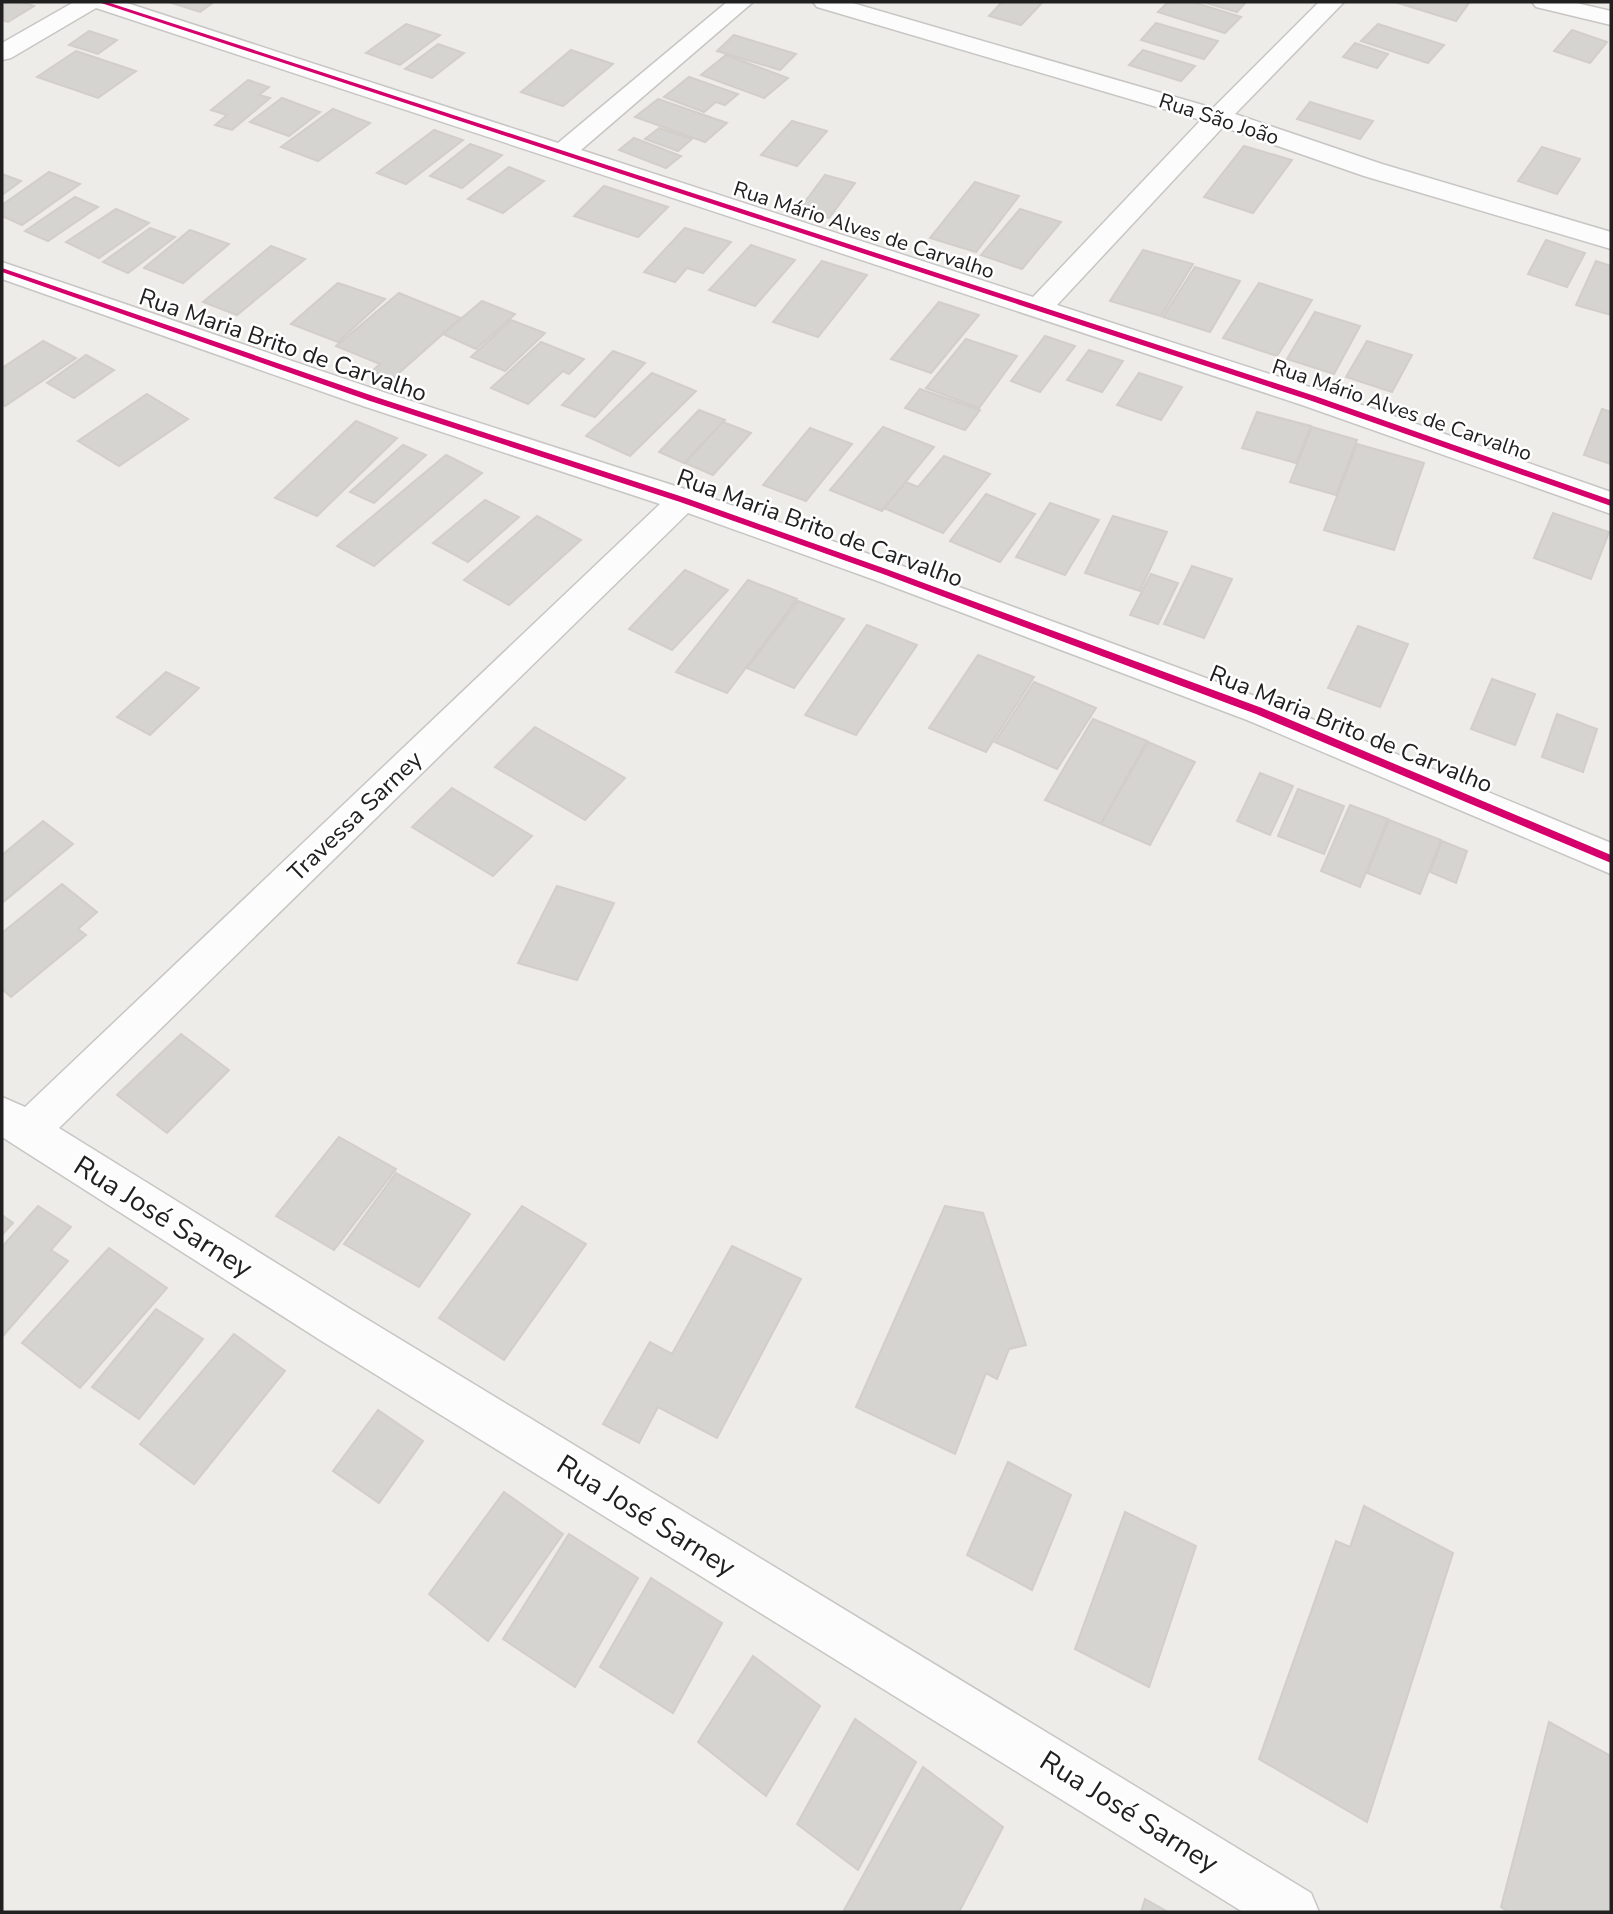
<svg xmlns="http://www.w3.org/2000/svg" width="1613" height="1914" font-family="'Nunito Sans',sans-serif">
  <style>
    .building { fill: #d6d4d1; stroke: #d2cec9; stroke-width: 2 }
    .lines { fill: none; stroke-linecap: round; stroke-linejoin: round }
    .minor-casing { stroke: #c7c6c4; stroke-width: 3 }
    .minor { fill: #fcfcfc; fill-rule: evenodd }
    .cycleway-casing { stroke: #fff; stroke-width: 5 }
    .cycleway { fill: #d6006c; fill-rule: evenodd }
    .labels { text-anchor: middle; dominant-baseline: central; stroke-width: 5; stroke-linejoin: round; paint-order: stroke }
    .far-street-label { font-size: 21px; fill: #202020; stroke: #fff }
    .street-label { font-size: 24px; fill: #202020; stroke: #fff }
    .near-street-label { font-size: 28px; fill: #202020; stroke: #fff }
  </style>
  <rect width="100%" height="100%" fill="#eeece8"/>
  <g class="building">
    <path d="M2,2H22L34,6L8,22L2,20Z"/>
    <path d="M169,2H214L200,12Z"/>
    <path d="M1002,2H1039L1042,3L1021,25L989,16Z"/>
    <path d="M1168,2H1193L1241,17L1225,33L1158,12Z"/>
    <path d="M1203,2H1246L1237,12Z"/>
    <path d="M1395,2H1466L1469,3L1456,21Z"/>
    <path d="M1156,23L1218,41L1204,59L1141,40Z"/>
    <path d="M406,24L440,35L400,65L366,53Z"/>
    <path d="M1378,24L1444,45L1428,63L1361,41Z"/>
    <path d="M1572,30L1607,42L1590,63L1554,51Z"/>
    <path d="M89,31L117,40L98,54L69,45Z"/>
    <path d="M734,35L796,54L780,70L717,51Z"/>
    <path d="M1355,43L1388,54L1377,68L1343,57Z"/>
    <path d="M438,44L464,53L432,78L405,69Z"/>
    <path d="M571,50L613,64L563,106L521,92Z"/>
    <path d="M1143,50L1195,66L1181,81L1129,65Z"/>
    <path d="M76,51L136,71L98,98L37,77Z"/>
    <path d="M726,55L788,78L764,98L701,75Z"/>
    <path d="M689,77L738,94L725,105L716,102L704,112L664,97Z"/>
    <path d="M248,80L269,87L259,95L270,98L232,130L215,125L227,115L211,110Z"/>
    <path d="M282,98L320,112L289,136L250,122Z"/>
    <path d="M658,99L727,123L705,142L635,117Z"/>
    <path d="M1310,102L1373,121L1360,139L1297,119Z"/>
    <path d="M333,109L370,123L318,161L281,147Z"/>
    <path d="M792,121L827,131L797,166L761,155Z"/>
    <path d="M659,128L692,139L678,151L645,139Z"/>
    <path d="M434,130L463,140L406,184L377,173Z"/>
    <path d="M634,138L681,156L666,168L619,150Z"/>
    <path d="M470,144L502,155L462,188L430,176Z"/>
    <path d="M1244,146L1292,160L1253,213L1204,197Z"/>
    <path d="M1542,147L1580,159L1557,194L1518,181Z"/>
    <path d="M509,167L544,181L503,213L468,199Z"/>
    <path d="M49,172L80,184L22,225L2,216V205Z"/>
    <path d="M2,174L21,181L2,195Z"/>
    <path d="M825,175L855,183L829,218L799,210Z"/>
    <path d="M975,182L1019,196L976,252L930,238Z"/>
    <path d="M604,186L668,207L638,237L574,216Z"/>
    <path d="M75,197L98,207L48,241L25,231Z"/>
    <path d="M116,209L149,223L99,258L66,242Z"/>
    <path d="M1020,209L1061,222L1022,269L981,255Z"/>
    <path d="M150,228L175,237L128,273L103,262Z"/>
    <path d="M685,228L731,242L703,273L687,268L675,282L644,272Z"/>
    <path d="M190,230L229,244L183,283L144,268Z"/>
    <path d="M1546,240L1585,253L1567,287L1528,274Z"/>
    <path d="M751,245L795,260L755,306L709,290Z"/>
    <path d="M271,246L305,259L237,315L203,302Z"/>
    <path d="M1143,250L1193,264L1161,316L1110,301Z"/>
    <path d="M822,261L867,275L818,337L773,322Z"/>
    <path d="M1596,261L1611,266V315L1576,305Z"/>
    <path d="M1195,267L1240,281L1210,332L1163,317Z"/>
    <path d="M338,283L385,299L338,342L291,324Z"/>
    <path d="M1259,283L1312,300L1277,356L1223,338Z"/>
    <path d="M399,293L461,318L392,379L372,371L380,364L336,346Z"/>
    <path d="M482,301L515,314L476,349L443,334Z"/>
    <path d="M939,302L979,315L931,373L891,359Z"/>
    <path d="M1315,312L1360,326L1334,374L1287,359Z"/>
    <path d="M511,320L545,333L505,371L471,357Z"/>
    <path d="M1045,336L1075,346L1040,392L1011,381Z"/>
    <path d="M966,339L1017,356L979,408L926,388Z"/>
    <path d="M43,341L76,358L5,406L2,404V368Z"/>
    <path d="M1367,341L1412,355L1392,392L1346,377Z"/>
    <path d="M541,342L584,359L569,374L563,371L528,404L491,388Z"/>
    <path d="M1089,350L1123,361L1102,392L1067,380Z"/>
    <path d="M613,351L645,363L595,417L562,405Z"/>
    <path d="M86,355L114,370L74,398L47,383Z"/>
    <path d="M652,373L696,391L630,456L586,436Z"/>
    <path d="M1139,373L1182,387L1161,420L1117,405Z"/>
    <path d="M920,389L980,410L965,430L905,408Z"/>
    <path d="M147,394L188,419L119,466L78,441Z"/>
    <path d="M1602,409L1611,412V464L1584,455Z"/>
    <path d="M699,410L725,420L684,463L659,452Z"/>
    <path d="M1257,412L1311,426L1296,463L1242,448Z"/>
    <path d="M356,421L397,438L317,516L275,498Z"/>
    <path d="M723,422L751,433L713,475L685,463Z"/>
    <path d="M883,427L934,447L882,511L830,490Z"/>
    <path d="M1312,427L1357,440L1336,495L1290,482Z"/>
    <path d="M810,428L852,444L806,501L763,485Z"/>
    <path d="M1357,444L1424,463L1394,550L1324,530Z"/>
    <path d="M403,445L426,455L374,503L350,492Z"/>
    <path d="M446,455L482,473L374,566L337,546Z"/>
    <path d="M944,456L990,474L943,533L884,508L906,482L918,487Z"/>
    <path d="M986,494L1035,514L1000,562L950,541Z"/>
    <path d="M485,500L519,517L468,562L433,543Z"/>
    <path d="M1050,503L1099,520L1065,575L1016,557Z"/>
    <path d="M1553,513L1609,532L1591,579L1534,558Z"/>
    <path d="M537,516L581,540L509,605L464,580Z"/>
    <path d="M1113,516L1167,532L1140,591L1085,573Z"/>
    <path d="M1192,566L1232,579L1204,638L1164,624Z"/>
    <path d="M685,570L728,590L672,650L629,629Z"/>
    <path d="M1151,574L1178,583L1158,624L1130,615Z"/>
    <path d="M748,580L797,599L727,693L676,672Z"/>
    <path d="M798,601L844,619L794,688L747,668Z"/>
    <path d="M867,625L917,645L856,735L805,715Z"/>
    <path d="M1358,626L1408,644L1380,707L1328,688Z"/>
    <path d="M978,655L1034,677L986,752L929,728Z"/>
    <path d="M166,672L199,688L150,735L117,717Z"/>
    <path d="M1492,679L1535,694L1515,745L1471,729Z"/>
    <path d="M1034,682L1096,708L1057,769L995,742Z"/>
    <path d="M1557,714L1597,729L1583,772L1542,757Z"/>
    <path d="M1093,719L1147,741L1101,824L1045,800Z"/>
    <path d="M535,727L625,778L585,820L495,767Z"/>
    <path d="M1148,742L1195,762L1150,845L1101,824Z"/>
    <path d="M1260,773L1293,786L1270,835L1237,821Z"/>
    <path d="M452,788L532,836L493,876L412,827Z"/>
    <path d="M1298,789L1344,806L1324,854L1278,836Z"/>
    <path d="M1350,805L1388,819L1360,887L1321,871Z"/>
    <path d="M1389,820L1441,840L1420,894L1367,873Z"/>
    <path d="M43,821L73,844L2,903V855Z"/>
    <path d="M1442,841L1467,851L1456,883L1430,872Z"/>
    <path d="M62,884L97,912L78,929L86,935L11,997L2,989V933Z"/>
    <path d="M557,886L614,903L577,980L518,963Z"/>
    <path d="M181,1034L229,1070L167,1133L117,1095Z"/>
    <path d="M339,1137L396,1169L334,1250L276,1216Z"/>
    <path d="M396,1173L470,1214L419,1287L344,1244Z"/>
    <path d="M38,1206L71,1227L51,1250L68,1261L2,1337V1247Z"/>
    <path d="M522,1206L586,1244L504,1360L439,1318Z"/>
    <path d="M945,1206L983,1213L1026,1345L1009,1349L997,1379L986,1373L955,1454L856,1407Z"/>
    <path d="M2,1215L13,1223L2,1235Z"/>
    <path d="M732,1246L801,1279L717,1438L658,1407L639,1443L603,1424L650,1342L672,1354Z"/>
    <path d="M109,1248L167,1288L80,1388L22,1343Z"/>
    <path d="M156,1309L203,1339L139,1419L92,1387Z"/>
    <path d="M234,1334L285,1371L194,1484L140,1444Z"/>
    <path d="M378,1410L423,1441L379,1503L333,1471Z"/>
    <path d="M1008,1462L1071,1495L1032,1590L967,1555Z"/>
    <path d="M504,1492L563,1534L488,1641L429,1594Z"/>
    <path d="M1364,1506L1453,1553L1367,1822L1259,1759L1336,1541L1350,1547Z"/>
    <path d="M1125,1512L1196,1546L1149,1687L1075,1649Z"/>
    <path d="M569,1534L638,1578L575,1687L503,1639Z"/>
    <path d="M651,1578L722,1623L673,1713L600,1667Z"/>
    <path d="M753,1656L820,1706L766,1796L698,1742Z"/>
    <path d="M855,1719L916,1762L858,1870L797,1824Z"/>
    <path d="M1549,1722L1611,1756V1912H1509L1501,1907Z"/>
    <path d="M923,1767L1003,1827L959,1912H843Z"/>
    <path d="M1145,1899L1168,1912H1141Z"/>
  </g>
  <g class="lines">
    <defs>
      <g id="minor">
        <path d="M74,2H124L558,143L727,2H753L581,150L1033,297L1201,120L817,7L813,2H849L1213,108L1319,2H1344L1235,114L1382,164L1611,232V249L1364,176L1223,127L1057,305L1322,391L1611,492V514L1302,405L96,8L11,58L2,60V43Z"/>
        <path d="M1532,2H1572L1611,11V25L1536,7Z"/>
        <path d="M2,262L383,392L694,492L897,564L1271,702L1611,843V874L1247,720L875,580L688,513L59,1128L352,1310L1311,1893L1319,1912H1243L320,1340L2,1137V1097L25,1107L660,504L363,406L2,279Z"/>
      </g>
    </defs>
    <use href="#minor" class="minor-casing"/>
    <use href="#minor" class="minor"/>
    <defs>
      <g id="cycleway">
        <path d="M98,2H107L1315,396L1611,500V506L1309,400Z"/>
        <path d="M2,268L376,397L686,498L889,570L1262,708L1611,855V863L1256,714L883,574L680,502L370,401L2,272Z"/>
      </g>
    </defs>
    <use href="#cycleway" class="cycleway-casing"/>
    <use href="#cycleway" class="cycleway"/>
  </g>
  <g class="labels">
    <g class="far-street-label">
      <text transform="translate(1219 119) rotate(18)">Rua São João</text>
      <text transform="translate(864 230) rotate(18)">Rua Mário Alves de Carvalho</text>
      <text transform="translate(1402 410) rotate(19)">Rua Mário Alves de Carvalho</text>
    </g>
    <g class="street-label">
      <text transform="translate(283 345) rotate(19)">Rua Maria Brito de Carvalho</text>
      <text transform="translate(820 528) rotate(20)">Rua Maria Brito de Carvalho</text>
      <text transform="translate(1351 729) rotate(22)">Rua Maria Brito de Carvalho</text>
      <text transform="translate(355 816) rotate(-44)">Travessa Sarney</text>
    </g>
    <g class="near-street-label">
      <text transform="translate(163 1217) rotate(32)">Rua José Sarney</text>
      <text transform="translate(646 1516) rotate(32)">Rua José Sarney</text>
      <text transform="translate(1129 1812) rotate(32)">Rua José Sarney</text>
    </g>
  </g>
  <rect width="1613" height="1914" fill="none" stroke="#202020" stroke-width="7"/>
</svg>
